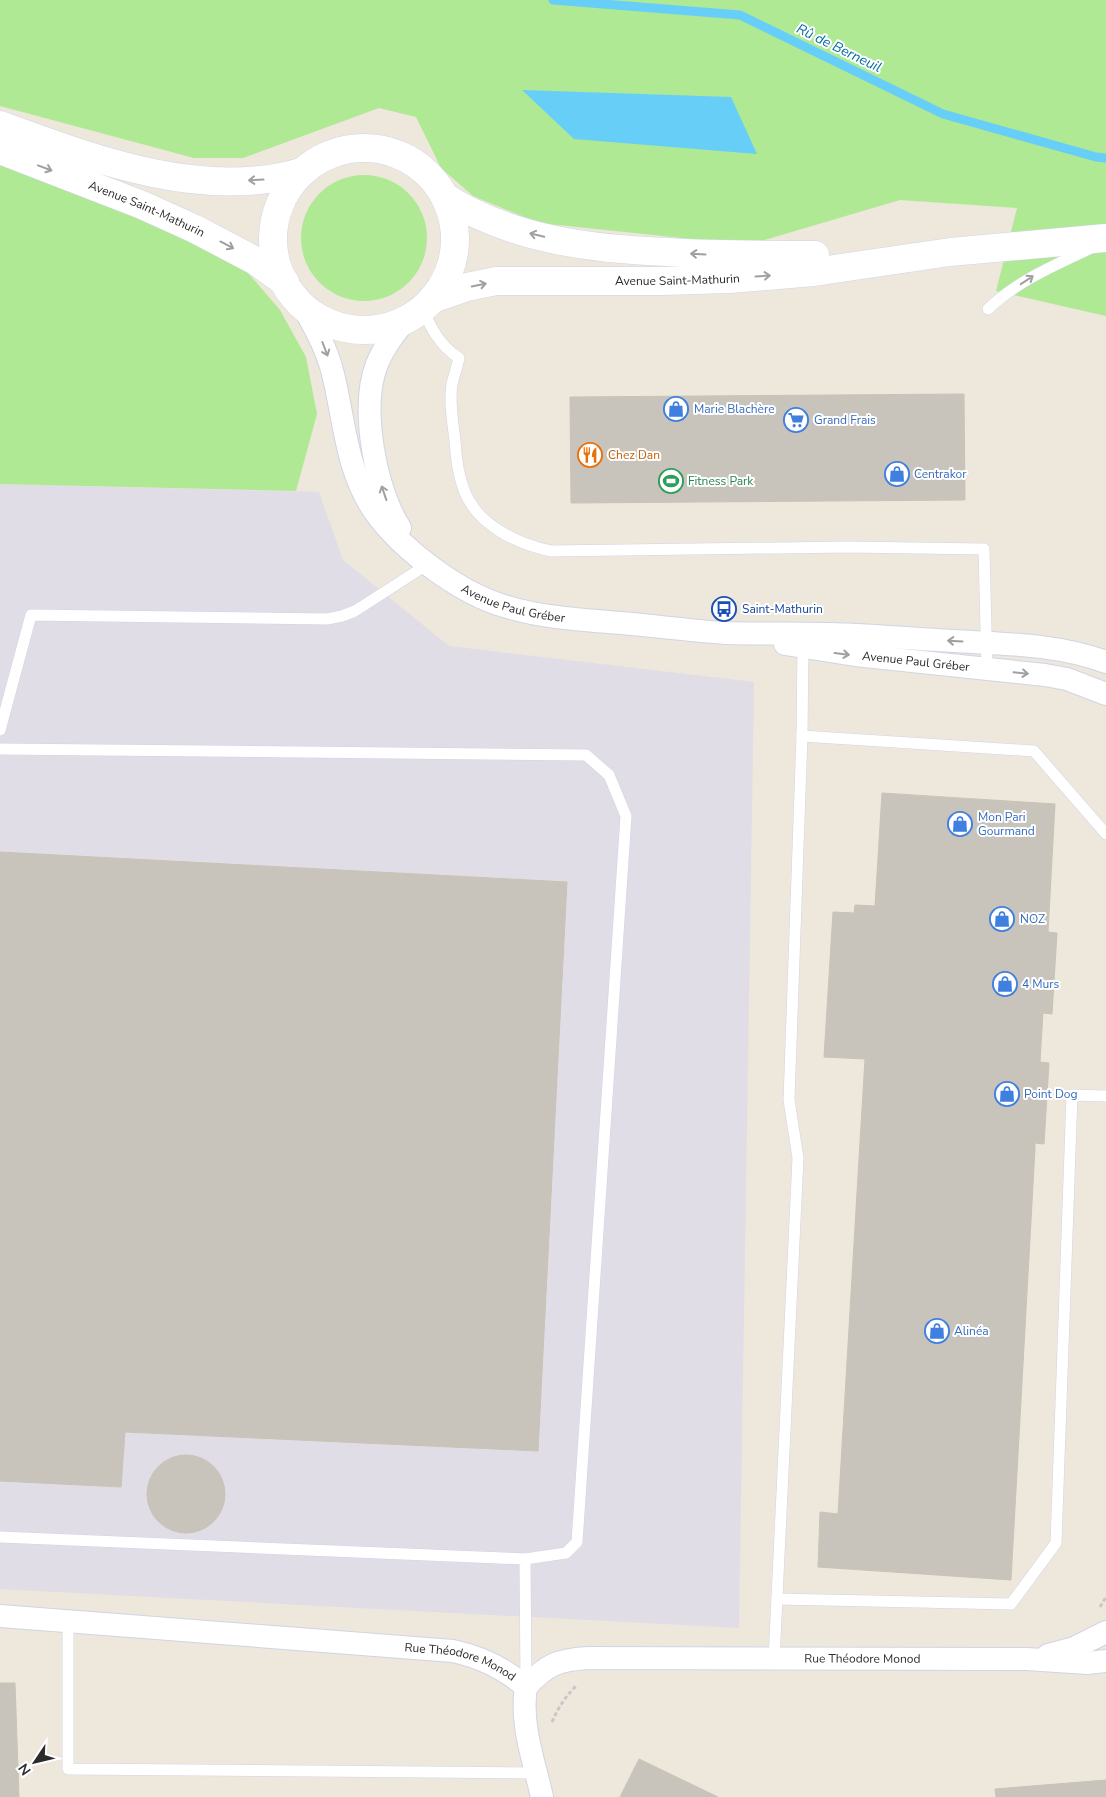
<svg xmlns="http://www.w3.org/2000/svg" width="1106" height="1797" font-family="'Nunito Sans',sans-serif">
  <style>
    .industrial { fill: #e0dde6 }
    .green { fill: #afe994 }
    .water { fill: #67cef8 }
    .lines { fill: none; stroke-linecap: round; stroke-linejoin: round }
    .stream { stroke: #67cef8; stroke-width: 9 }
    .building { fill: #c9c4bb; stroke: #cac3b5 }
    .service-casing { stroke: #d1d4e5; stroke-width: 12 }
    .minor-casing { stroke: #d1d4e5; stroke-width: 24 }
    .tertiary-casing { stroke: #d1d4e5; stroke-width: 29 }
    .path { stroke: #c8c8c8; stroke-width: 3; stroke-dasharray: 4 2.5; stroke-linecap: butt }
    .service { stroke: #fff; stroke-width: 11 }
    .minor { stroke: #fff; stroke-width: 22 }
    .tertiary { stroke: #fff; stroke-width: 28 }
    .oneway { stroke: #a0a0a0 }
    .labels { text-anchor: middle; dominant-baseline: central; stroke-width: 4; stroke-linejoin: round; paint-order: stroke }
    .street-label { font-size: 12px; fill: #2b2b2b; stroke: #fff }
    .shop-label { font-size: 12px; fill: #366cbe; stroke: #fff; text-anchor: start }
    .food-label { font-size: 12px; fill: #c56008; stroke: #fff; text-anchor: start }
    .leisure-label { font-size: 12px; fill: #27864d; stroke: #fff; text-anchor: start }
    .transit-label { font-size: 12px; fill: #164399; stroke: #fff; text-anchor: start }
    .water-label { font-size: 14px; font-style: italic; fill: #036ba7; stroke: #fff }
  </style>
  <rect width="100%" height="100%" fill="#eee7dc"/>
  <path class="industrial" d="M0,484L319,492L343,560L449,646L754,682L739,1628L0,1589Z"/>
  <g class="green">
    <path d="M0,0H1106V316L996,291L1017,208L900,200L748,245L539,223L473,196L441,168L416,117L379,108L243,158H194L0,106Z"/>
    <path d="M0,159L236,259L280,310L306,357L317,414L296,491L0,484Z"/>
    <circle cx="364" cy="238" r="63"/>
  </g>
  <path class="water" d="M522,90L731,97L757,154L574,139Z"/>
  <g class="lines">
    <path class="stream" d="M553,0L740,15L943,114L1096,157L1106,158"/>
  </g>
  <g class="building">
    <path d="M964,394L965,500L571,503L570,397Z"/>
    <path d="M882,793L1055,804L1048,932L1057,933L1052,1014L1043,1013L1040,1062L1049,1063L1044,1144L1035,1143V1149L860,1142L865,1059L824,1057L833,912L854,913L855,905L875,906Z"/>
    <path d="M0,852L567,882L538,1451L125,1432L121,1487L0,1481Z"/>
    <path d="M860,1142L1035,1149L1011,1580L818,1567L820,1512L838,1514Z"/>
    <circle cx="186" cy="1494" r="39"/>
    <path d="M0,1683H15L19,1797H0Z"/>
    <path d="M639,1759L718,1797H620Z"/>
    <path d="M1106,1780V1797H996L995,1789Z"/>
  </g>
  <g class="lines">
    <defs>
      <g id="service">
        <path d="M422,308C431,328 440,346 459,358C457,367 454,376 452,384C449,403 453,423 455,441C456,458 458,474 464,490C477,525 517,544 551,551L847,547L984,549L987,669"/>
        <path d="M988,309C1017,281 1055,265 1091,248"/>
        <path d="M0,730L31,615L327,619L342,616L355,611L428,564"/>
        <path d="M802,736L1034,751L1106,834"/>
        <path d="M0,749L586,755L609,775L626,816L577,1542L566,1553L525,1559"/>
        <path d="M0,1537L525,1559L526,1685"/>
        <path d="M777,1599L1011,1604L1056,1543L1072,1095L1106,1096"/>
        <path d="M68,1621V1769L537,1773"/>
        <path d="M774,1660L798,1158L789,1100L802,736L803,643"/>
      </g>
      <g id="minor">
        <path id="s1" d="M303,306C315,328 327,349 333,374C345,422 346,473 377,515C405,552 460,593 504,606C546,619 590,620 632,624C663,627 695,631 726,633C761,634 796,633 830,634C872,635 913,639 954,641C1006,644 1057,644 1106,662"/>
        <path d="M400,528C375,489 360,407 377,364C384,347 395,333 406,319"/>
        <path id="s2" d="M785,644L855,655L1045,675L1067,679L1106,694"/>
        <path id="s3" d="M0,1616L453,1651C481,1657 504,1668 526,1687C547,1664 558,1660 588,1658L1027,1659L1087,1663L1106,1661"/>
        <path d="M1048,1655L1074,1648L1106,1632"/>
        <path d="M526,1687C520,1724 534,1761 542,1797"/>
      </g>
      <g id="tertiary">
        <path d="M0,125C93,159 205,202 304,171"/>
        <circle cx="364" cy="239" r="91"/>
        <path id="s4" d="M0,150L142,205L195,229L254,260L285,282"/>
        <path d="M445,197C511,239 590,249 667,252C716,255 766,255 815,255"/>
        <path id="s5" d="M432,299L467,287L496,281H662L730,279L814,272L950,252L1106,238"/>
      </g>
    </defs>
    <use href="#service" class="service-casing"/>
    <use href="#minor" class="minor-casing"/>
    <use href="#tertiary" class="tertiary-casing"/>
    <g class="path">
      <path d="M1100,1607L1106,1597"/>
      <path d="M552,1722C558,1708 565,1697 576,1686"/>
    </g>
    <use href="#service" class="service"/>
    <use href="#minor" class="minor"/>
    <use href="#tertiary" class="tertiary"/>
  </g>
  <defs><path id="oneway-shaft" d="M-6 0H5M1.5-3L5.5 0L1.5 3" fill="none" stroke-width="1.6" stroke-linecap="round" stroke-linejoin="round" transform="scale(1.25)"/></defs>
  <g class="oneway">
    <use href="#oneway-shaft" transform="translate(45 168) rotate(21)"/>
    <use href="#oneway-shaft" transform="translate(256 180) rotate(177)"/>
    <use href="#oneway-shaft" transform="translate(537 235) rotate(-166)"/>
    <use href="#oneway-shaft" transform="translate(227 245) rotate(28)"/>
    <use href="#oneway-shaft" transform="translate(698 254) rotate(-177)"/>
    <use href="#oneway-shaft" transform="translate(763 276) rotate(-4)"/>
    <use href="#oneway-shaft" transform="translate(1027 280) rotate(-33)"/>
    <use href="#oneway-shaft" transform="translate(479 285) rotate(-12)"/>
    <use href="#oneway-shaft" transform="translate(325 349) rotate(69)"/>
    <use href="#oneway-shaft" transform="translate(384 493) rotate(-109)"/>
    <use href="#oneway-shaft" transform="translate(955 641) rotate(-177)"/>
    <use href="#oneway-shaft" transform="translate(842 654) rotate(7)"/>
    <use href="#oneway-shaft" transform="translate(1021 673) rotate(6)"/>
  </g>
  <defs>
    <symbol id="shop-ring" viewBox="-11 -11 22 22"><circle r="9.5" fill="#fff" stroke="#3f7fe0" stroke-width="1.5"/><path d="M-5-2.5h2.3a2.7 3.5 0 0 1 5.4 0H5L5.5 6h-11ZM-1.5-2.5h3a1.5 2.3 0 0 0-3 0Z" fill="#3f7fe0"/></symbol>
    <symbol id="supermarket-ring" viewBox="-11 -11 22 22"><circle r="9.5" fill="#fff" stroke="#3f7fe0" stroke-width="1.5"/><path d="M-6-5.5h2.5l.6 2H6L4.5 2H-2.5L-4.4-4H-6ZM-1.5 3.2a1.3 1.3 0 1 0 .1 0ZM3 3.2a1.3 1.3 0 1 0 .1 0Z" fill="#3f7fe0"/></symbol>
    <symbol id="restaurant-ring" viewBox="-11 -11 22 22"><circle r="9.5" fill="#fff" stroke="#e8710a" stroke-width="1.5"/><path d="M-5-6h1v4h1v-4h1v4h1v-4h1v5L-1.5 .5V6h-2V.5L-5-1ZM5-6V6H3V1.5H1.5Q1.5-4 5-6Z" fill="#e8710a"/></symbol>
    <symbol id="stadium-ring" viewBox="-11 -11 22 22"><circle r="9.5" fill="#fff" stroke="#2e9e5b" stroke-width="1.5"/><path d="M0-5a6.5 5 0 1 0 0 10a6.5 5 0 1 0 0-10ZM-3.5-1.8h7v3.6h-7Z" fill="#2e9e5b"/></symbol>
    <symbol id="bus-ring" viewBox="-11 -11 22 22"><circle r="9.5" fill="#fff" stroke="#1a4fb4" stroke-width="1.5"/><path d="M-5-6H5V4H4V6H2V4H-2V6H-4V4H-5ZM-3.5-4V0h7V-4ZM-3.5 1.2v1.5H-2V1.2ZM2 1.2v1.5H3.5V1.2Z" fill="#1a4fb4"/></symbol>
  </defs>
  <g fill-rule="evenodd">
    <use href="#shop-ring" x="662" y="395" width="28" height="28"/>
    <use href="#supermarket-ring" x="782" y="406" width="28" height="28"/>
    <use href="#restaurant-ring" x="576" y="441" width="28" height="28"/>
    <use href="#shop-ring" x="883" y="460" width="28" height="28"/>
    <use href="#stadium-ring" x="657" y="467" width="28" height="28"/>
    <use href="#bus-ring" x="710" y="595" width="28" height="28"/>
    <use href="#shop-ring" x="946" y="810" width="28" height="28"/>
    <use href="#shop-ring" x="988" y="905" width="28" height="28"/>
    <use href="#shop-ring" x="991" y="970" width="28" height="28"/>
    <use href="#shop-ring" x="993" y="1080" width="28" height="28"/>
    <use href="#shop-ring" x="923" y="1317" width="28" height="28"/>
  </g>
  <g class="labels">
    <g class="street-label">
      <text stroke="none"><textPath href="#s4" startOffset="158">Avenue Saint-Mathurin</textPath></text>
      <text stroke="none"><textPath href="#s5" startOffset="248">Avenue Saint-Mathurin</textPath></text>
      <text stroke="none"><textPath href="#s1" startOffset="390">Avenue Paul Gréber</textPath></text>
      <text stroke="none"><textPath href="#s2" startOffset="132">Avenue Paul Gréber</textPath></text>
      <text stroke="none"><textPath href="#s3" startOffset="882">Rue Théodore Monod</textPath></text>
      <text stroke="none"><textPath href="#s3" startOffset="464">Rue Théodore Monod</textPath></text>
    </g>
    <g class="shop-label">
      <text x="694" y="409">Marie Blachère</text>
      <text x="814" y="420">Grand Frais</text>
      <text x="914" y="474">Centrakor</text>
      <text x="978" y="817">Mon Pari<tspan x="978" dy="14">Gourmand</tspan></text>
      <text x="1020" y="919">NOZ</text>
      <text x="1022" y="984">4 Murs</text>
      <text x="1024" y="1094">Point Dog</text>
      <text x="954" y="1331">Alinéa</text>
    </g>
    <g class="food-label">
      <text x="608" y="455">Chez Dan</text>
    </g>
    <g class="leisure-label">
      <text x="688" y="481">Fitness Park</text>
    </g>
    <g class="transit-label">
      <text x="742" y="609">Saint-Mathurin</text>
    </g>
    <g class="water-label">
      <text transform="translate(839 48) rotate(26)">Rû de Berneuil</text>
    </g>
  </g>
  <g transform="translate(35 1762) rotate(235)" stroke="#ffffff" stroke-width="4" paint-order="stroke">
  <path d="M0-4L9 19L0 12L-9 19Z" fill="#2b2b2b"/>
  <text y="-8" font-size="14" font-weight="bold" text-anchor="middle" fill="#2b2b2b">N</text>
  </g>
</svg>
